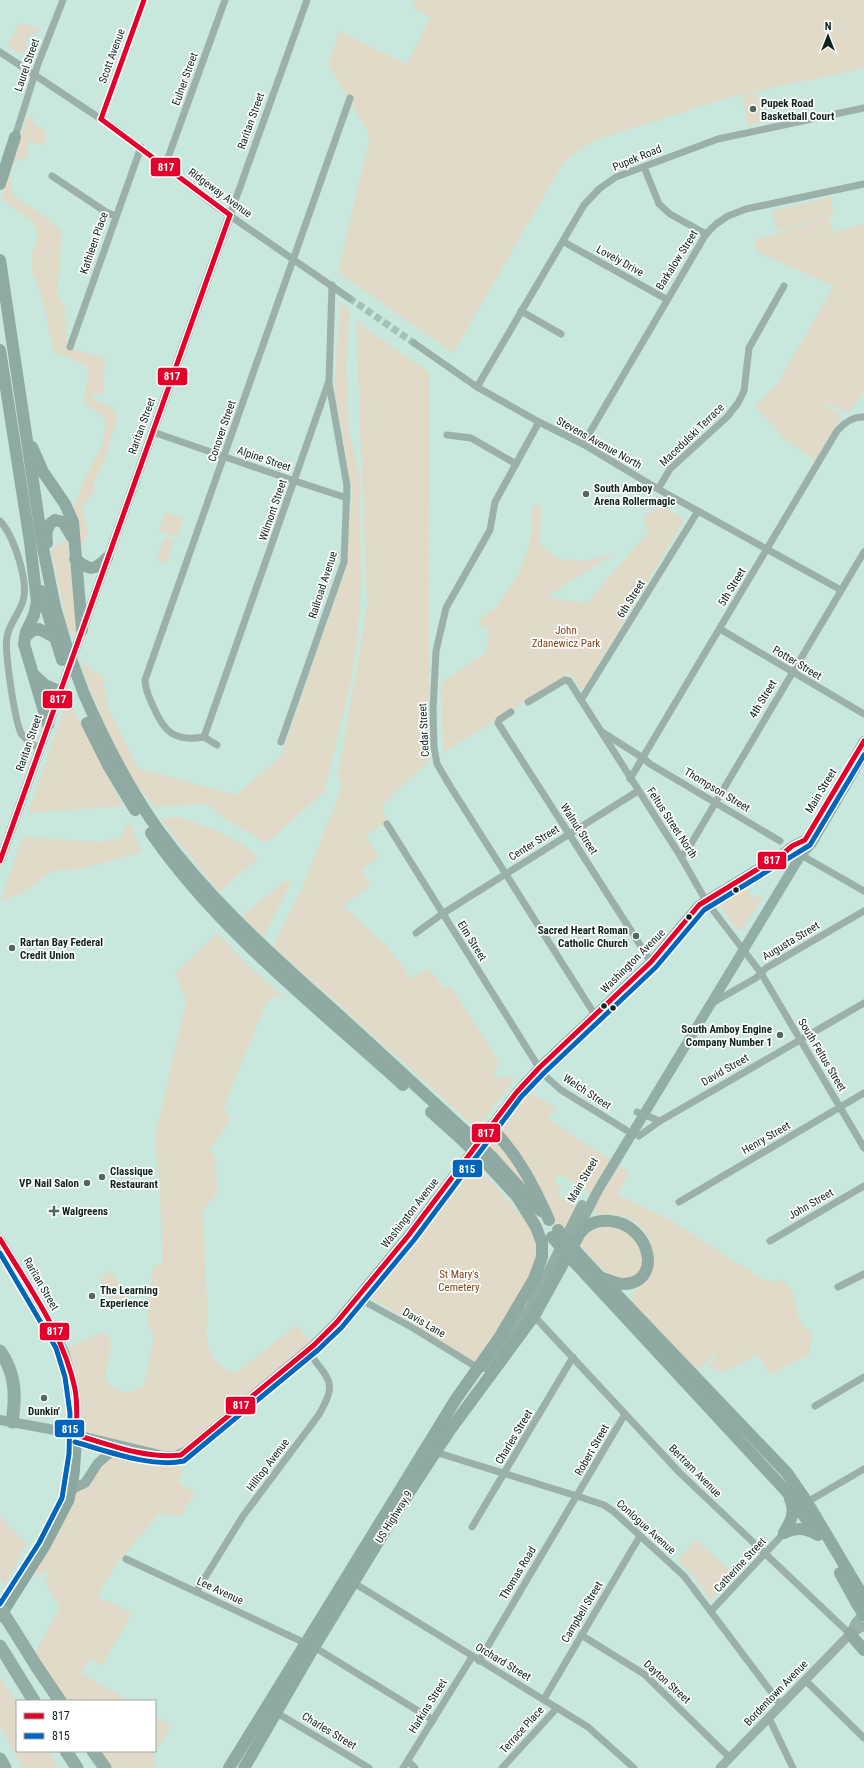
<svg xmlns="http://www.w3.org/2000/svg" width="864" height="1768" font-family="'Roboto Condensed',sans-serif">
  <style>
    .green { fill: #e2dac8 }
    .lines { fill: none; stroke-linecap: round; stroke-linejoin: round }
    .minor-tunnel { stroke: #a3c1b7; stroke-width: 7; stroke-dasharray: 7 3.5; stroke-linecap: butt }
    .minor { stroke: #9bb0a8; stroke-width: 7 }
    .tertiary { stroke: #9bb0a8; stroke-width: 9 }
    .secondary { stroke: #93aea6; stroke-width: 10 }
    .primary { stroke: #8ca79f; stroke-width: 11 }
    .trunk { stroke: #8faaa2; stroke-width: 12 }
    .motorway { stroke: #92ada5; stroke-width: 13 }
    .trunk-bridge { stroke: #8faaa2; stroke-width: 12 }
    .motorway-bridge { stroke: #92ada5; stroke-width: 13 }
    .bus-1-casing { stroke: #fff; stroke-width: 8 }
    .bus-2-casing { stroke: #fff; stroke-width: 8 }
    .bus-1 { stroke: #e4002b; stroke-width: 5 }
    .bus-2 { stroke: #0065bd; stroke-width: 5 }
    .poi-dot { fill: #4f6961; stroke: #fff; stroke-width: 1.5 }
    .bus-dot { fill: #0e251e; stroke: #fff; stroke-width: 1.5 }
    .labels { text-anchor: middle; dominant-baseline: central; stroke-width: 3.5; stroke-linejoin: round; paint-order: stroke }
    .street-label { font-size: 11px; fill: #0e251e; stroke: #fff }
    .poi-label { font-size: 11px; font-weight: bold; fill: #0e251e; stroke: #fff; text-anchor: start }
    .park-label { font-size: 11px; fill: #834317; stroke: #fff }
    .line-badge { stroke: #fff; stroke-width: 1.5 }
    .badge-label { font-size: 11px; text-anchor: middle; font-weight: bold; fill: #fff }
  </style>
  <rect width="100%" height="100%" fill="#c8e8dd"/>
  <g class="green">
    <path d="M415,0H864V68L726,98L592,141L564,161L453,353L338,272L370,136L328,64L339,31L407,64L431,17L413,7Z"/>
    <path d="M19,22L42,30L28,37L24,54L19,53L7,47Z"/>
    <path d="M757,93L763,122L748,126L742,96Z"/>
    <path d="M32,114L34,124L46,131L45,145L28,142V158C25,159 21,159 18,160C7,166 10,187 14,196L48,218L51,223L62,230L57,294L65,307L66,341L69,348L105,358L103,394L93,393V400L112,407L117,417L104,461L94,482L95,491L82,507L88,531L80,554L74,506L83,481L101,447L106,422L104,418L84,402L88,371L85,365L53,351L45,309L37,283L32,273V254L38,235L33,222L2,199L5,177L26,120Z"/>
    <path d="M831,197L834,215L777,231L772,211Z"/>
    <path d="M829,217L833,232L864,224V392L848,413L825,402L824,404L842,415L815,461L783,437L755,406L776,386L834,286L757,252L755,240Z"/>
    <path d="M340,301L350,313L346,366L349,431L360,476L361,584L357,644L349,691L324,792L266,843L227,820L207,804L154,807L130,777L101,717L79,660L95,673L102,674L108,708L138,768L236,795L281,756L347,566L352,490L334,389Z"/>
    <path d="M356,321L430,373L429,700L424,712L429,761L382,805L387,822L366,834L379,857L361,871L371,885L343,906L387,946L411,979L428,968L445,989L451,986L499,1062L498,1066L494,1070V1077L515,1078L477,1129L273,946L303,886L340,792L342,777L337,781L367,607Z"/>
    <path d="M542,506L539,544L559,559L587,561L615,553L546,597L587,603L648,532L643,518C659,503 667,506 684,520L585,687L580,688L570,673L443,753L441,683L486,652L489,629L477,624L483,615L495,609L517,576L530,544L532,507Z"/>
    <path d="M165,512L183,518L177,537L159,531Z"/>
    <path d="M164,538L174,541L167,563L157,560Z"/>
    <path d="M67,539L78,623L73,636L68,630L51,549Z"/>
    <path d="M68,698L123,806L28,813Z"/>
    <path d="M179,817C202,825 243,839 258,858L219,892L160,819Z"/>
    <path d="M129,821L142,852L80,869L52,871L24,892L1,901L22,837L101,842L120,838Z"/>
    <path d="M286,880L291,882L263,937L242,916Z"/>
    <path d="M745,885L753,899L763,894L764,896L742,929L737,930L718,903Z"/>
    <path d="M217,933L252,969L286,1000L275,996L266,1003L224,1106L230,1121L209,1150L216,1159L217,1193L202,1211C205,1243 206,1274 207,1306C208,1320 204,1335 209,1349C213,1361 224,1372 237,1372L296,1325L314,1345L175,1457L183,1471L178,1482L195,1493L180,1516L159,1513L115,1566L97,1596L132,1613L102,1665L90,1658L81,1673L129,1701H60L37,1667L36,1650L60,1608L45,1583L48,1572L44,1571L39,1576L31,1569L69,1500L118,1447L77,1435V1413L64,1350L98,1333H105L110,1337C113,1352 106,1365 105,1380C122,1395 125,1395 144,1385L154,1337L147,1322L153,1265H162L160,1191L155,1136L186,1002L175,973Z"/>
    <path d="M522,1087L556,1108L548,1119L629,1172L618,1195L669,1219L762,1279L778,1283L781,1279L792,1290L800,1322L812,1334L809,1355L771,1374L755,1353L750,1359L724,1372L708,1367L717,1358L714,1354L697,1371L634,1303L632,1294C637,1287 645,1283 649,1276C663,1253 645,1221 620,1215C608,1212 597,1217 587,1211L592,1201L589,1192L560,1174L555,1177V1183L561,1188L557,1194L580,1209L567,1232L558,1230L492,1157L496,1152L482,1139Z"/>
    <path d="M473,1160L532,1228L538,1249L537,1262L523,1291L475,1363L369,1296Z"/>
    <path d="M606,1226H616L633,1235L644,1259L641,1270L630,1279L611,1277L589,1256L578,1241C587,1232 594,1228 606,1226Z"/>
    <path d="M111,1271L128,1299L116,1307L99,1278Z"/>
    <path d="M0,1516L27,1544L4,1585L0,1578Z"/>
    <path d="M696,1539L735,1576L711,1600L691,1573L678,1560Z"/>
    <path d="M0,1677L17,1703V1751H48L59,1768H23L0,1727Z"/>
    <path d="M155,1716L171,1725L152,1758L156,1768H105L93,1751H155Z"/>
  </g>
  <g class="lines">
    <path class="minor-tunnel" d="M349,298L414,343"/>
    <g class="minor">
      <path d="M0,52L116,129L213,204L349,298"/>
      <path d="M101,119L144,0"/>
      <path d="M15,137L38,64L63,0"/>
      <path d="M165,166L225,0"/>
      <path d="M644,167L659,204L670,214L706,234"/>
      <path d="M52,176L106,212L115,216"/>
      <path d="M230,215L307,0"/>
      <path d="M564,242L666,299"/>
      <path d="M521,311L561,334"/>
      <path d="M414,343L477,387L539,422L583,444L658,489L841,590"/>
      <path d="M70,347L141,147"/>
      <path d="M477,387L584,205L599,189L616,177L718,139L864,108"/>
      <path d="M539,422L495,502L490,530L446,608L436,651L433,710L434,747L437,764L450,786L595,1015"/>
      <path d="M153,432L289,479L347,498"/>
      <path d="M447,435L471,438L516,464"/>
      <path d="M583,444L706,234L716,224L728,216L746,209L864,184"/>
      <path d="M658,489L670,469L727,417L738,403L744,391L749,348L784,286"/>
      <path d="M0,521C14,536 29,582 23,601C19,614 9,624 7,637C4,651 15,721 21,733C25,740 33,744 39,749"/>
      <path d="M720,629L864,714"/>
      <path d="M581,700L698,511"/>
      <path d="M528,702L565,680L569,681L681,857L706,901L761,973L864,1148"/>
      <path d="M511,712L499,720L498,723L651,962"/>
      <path d="M602,732L643,758L650,764L780,841"/>
      <path d="M204,737C174,742 164,732 153,706C149,697 145,690 145,680L350,98"/>
      <path d="M204,737L329,381L332,285"/>
      <path d="M204,737L217,745"/>
      <path d="M281,742L344,562L347,486L329,383"/>
      <path d="M630,779L837,431C844,423 853,416 864,417"/>
      <path d="M387,824L543,1074L561,1090L626,1130"/>
      <path d="M801,855L864,891"/>
      <path d="M681,857L688,849L864,552"/>
      <path d="M416,933L442,914L638,791"/>
      <path d="M714,1002L756,978L766,968L864,911"/>
      <path d="M637,1112L660,1121L864,1003"/>
      <path d="M639,1136L660,1121"/>
      <path d="M679,1202L864,1093"/>
      <path d="M770,1241L864,1186"/>
      <path d="M838,1287L864,1274"/>
      <path d="M358,1298L413,1328L478,1368"/>
      <path d="M534,1316L680,1473L850,1634"/>
      <path d="M815,1406L864,1377"/>
      <path d="M435,1452L577,1496L604,1505L613,1511L684,1576L781,1705"/>
      <path d="M807,1502L864,1469"/>
      <path d="M472,1527L573,1357"/>
      <path d="M126,1559L305,1643"/>
      <path d="M354,1583L588,1727L634,1768"/>
      <path d="M196,1592L243,1516L318,1416C339,1381 329,1381 307,1350"/>
      <path d="M711,1611L784,1533"/>
      <path d="M581,1635L644,1674L730,1758"/>
      <path d="M314,1647L433,1720"/>
      <path d="M479,1661L625,1414"/>
      <path d="M805,1680L864,1738"/>
      <path d="M544,1699L640,1536"/>
      <path d="M277,1713L369,1768"/>
      <path d="M769,1718L793,1768"/>
      <path d="M408,1761L415,1768"/>
      <path d="M403,1768L472,1657"/>
      <path d="M502,1768L557,1708"/>
    </g>
    <g class="tertiary">
      <path d="M0,861L230,215"/>
      <path d="M0,1239L56,1334L65,1353L75,1390L77,1435"/>
      <path d="M850,1634L864,1626"/>
      <path d="M720,1768L850,1634L855,1623L864,1613"/>
    </g>
    <g class="secondary">
      <path d="M854,759L864,741"/>
      <path d="M574,1237L598,1190L801,855L812,843L864,754"/>
      <path d="M485,1367L530,1308L582,1205"/>
      <path d="M0,1420L60,1431L164,1456H175L187,1451L314,1345L337,1322L408,1236L518,1091L539,1068L651,962L699,905L784,853L792,846L805,840"/>
      <path d="M72,1489L85,1483L98,1463L118,1446"/>
    </g>
    <path class="primary" d="M0,1617L45,1546L69,1500L74,1475L77,1435"/>
    <g class="trunk">
      <path d="M0,184L15,137"/>
      <path d="M0,260L43,548L55,607L67,648"/>
      <path d="M0,350L30,542L37,602L34,615L26,632L24,644L48,725"/>
      <path d="M32,447L43,472L65,504L73,522L82,630"/>
      <path d="M47,543C46,533 46,525 55,520L63,522L72,537"/>
      <path d="M75,559C90,571 94,571 107,558"/>
      <path d="M41,591L62,660"/>
      <path d="M25,637L32,631L39,629L54,637"/>
      <path d="M34,675L45,685L59,691"/>
      <path d="M39,692L46,701L54,705"/>
      <path d="M84,694C105,742 129,789 159,831C206,895 262,946 320,998C369,1042 417,1087 465,1131"/>
      <path d="M87,723L109,767L135,810"/>
      <path d="M151,833C219,931 316,1006 403,1085"/>
      <path d="M431,1112L459,1137"/>
      <path d="M490,1127C517,1153 534,1186 549,1220"/>
      <path d="M492,1157L541,1211"/>
      <path d="M486,1163L524,1204"/>
      <path d="M582,1258L787,1473L807,1502L864,1598"/>
      <path d="M576,1264L787,1492L816,1533"/>
      <path d="M784,1533C791,1521 796,1512 790,1499"/>
      <path d="M784,1533C797,1527 805,1528 818,1535"/>
      <path d="M840,1573L856,1602"/>
      <path d="M850,1634L864,1650"/>
      <path d="M229,1768L456,1399L499,1338L534,1279L542,1257V1243L536,1227L518,1198"/>
      <path d="M244,1768L314,1647L397,1511L450,1430L534,1316L580,1233C587,1224 598,1220 610,1221C650,1224 664,1282 624,1284C616,1284 608,1280 600,1277"/>
    </g>
    <g class="motorway">
      <path d="M0,1351C16,1374 16,1396 12,1422"/>
      <path d="M0,1646L34,1701"/>
      <path d="M37,1667L60,1701"/>
      <path d="M66,1751L77,1768"/>
      <path d="M93,1751L105,1768"/>
      <path d="M0,1759L5,1768"/>
    </g>
    <g class="trunk-bridge">
      <path d="M67,648L84,694"/>
      <path d="M465,1131L492,1157"/>
      <path d="M459,1137L486,1163"/>
      <path d="M558,1230L582,1258"/>
      <path d="M552,1237L576,1264"/>
      <path d="M856,1602L864,1615"/>
    </g>
    <path class="motorway-bridge" d="M0,1608L37,1667"/>
    <defs>
      <g id="bus-1">
        <path d="M101,119L230,215"/>
        <path d="M101,119L144,0"/>
        <path d="M0,861L230,215"/>
        <path d="M0,1239C28,1286 64,1334 75,1389C78,1404 76,1420 77,1435"/>
        <path d="M77,1435C110,1445 146,1459 181,1455L314,1345L337,1322L408,1236L516,1093L539,1068L651,962L699,905L784,853L792,846L805,840L864,741"/>
      </g>
      <g id="bus-2">
        <path d="M0,1253L56,1348L65,1377L70,1413L69,1454L62,1498L39,1543L0,1604"/>
        <path d="M75,1442C107,1451 151,1468 184,1461L318,1350L342,1327L414,1240L521,1097L544,1073L656,967L704,910L810,845L864,755"/>
      </g>
    </defs>
    <use href="#bus-1" class="bus-1-casing"/>
    <use href="#bus-2" class="bus-2-casing"/>
    <use href="#bus-1" class="bus-1"/>
    <use href="#bus-2" class="bus-2"/>
  </g>
  <g class="poi-dot">
    <circle cx="753" cy="109" r="4"/>
    <circle cx="586" cy="494" r="4"/>
    <circle cx="636" cy="936" r="4"/>
    <circle cx="12" cy="948" r="4"/>
    <circle cx="780" cy="1035" r="4"/>
    <circle cx="102" cy="1177" r="4"/>
    <circle cx="87" cy="1183" r="4"/>
    <path d="M52 1205h4v4h4v4h-4v4h-4v-4h-4v-4h4z"/>
    <circle cx="92" cy="1296" r="4"/>
    <circle cx="44" cy="1398" r="4"/>
  </g>
  <g class="bus-dot">
    <circle cx="736" cy="890" r="3.5"/>
    <circle cx="689" cy="917" r="3.5"/>
    <circle cx="604" cy="1006" r="3.5"/>
    <circle cx="613" cy="1008" r="3.5"/>
  </g>
  <g class="labels">
    <g class="street-label">
      <text transform="translate(112 56) rotate(-70)">Scott Avenue</text>
      <text transform="translate(27 65) rotate(-71)">Laurel Street</text>
      <text transform="translate(185 79) rotate(-70)">Eulner Street</text>
      <text transform="translate(251 121) rotate(-70)">Raritan Street</text>
      <text transform="translate(637 158) rotate(-22)">Pupek Road</text>
      <text transform="translate(220 193) rotate(36)">Ridgeway Avenue</text>
      <text transform="translate(94 243) rotate(-71)">Kathleen Place</text>
      <text transform="translate(677 260) rotate(-58)">Barkalow Street</text>
      <text transform="translate(620 261) rotate(29)">Lovely Drive</text>
      <text transform="translate(142 426) rotate(-70)">Raritan Street</text>
      <text transform="translate(222 431) rotate(-71)">Conover Street</text>
      <text transform="translate(692 435) rotate(-44)">Macedulski Terrace</text>
      <text transform="translate(599 443) rotate(29)">Stevens Avenue North</text>
      <text transform="translate(264 459) rotate(19)">Alpine Street</text>
      <text transform="translate(273 510) rotate(-71)">Wilmont Street</text>
      <text transform="translate(323 585) rotate(-72)">Railroad Avenue</text>
      <text transform="translate(732 587) rotate(-59)">5th Street</text>
      <text transform="translate(631 599) rotate(-58)">6th Street</text>
      <text transform="translate(797 663) rotate(31)">Potter Street</text>
      <text transform="translate(763 699) rotate(-59)">4th Street</text>
      <text transform="translate(424 730) rotate(-93)">Cedar Street</text>
      <text transform="translate(29 743) rotate(-71)">Raritan Street</text>
      <text transform="translate(717 790) rotate(31)">Thompson Street</text>
      <text transform="translate(821 791) rotate(-59)">Main Street</text>
      <text transform="translate(672 823) rotate(57)">Feltus Street North</text>
      <text transform="translate(579 829) rotate(57)">Walnut Street</text>
      <text transform="translate(534 843) rotate(-32)">Center Street</text>
      <text transform="translate(472 941) rotate(58)">Elm Street</text>
      <text transform="translate(791 941) rotate(-31)">Augusta Street</text>
      <text transform="translate(633 961) rotate(-45)">Washington Avenue</text>
      <text transform="translate(822 1055) rotate(59)">South Feltus Street</text>
      <text transform="translate(725 1070) rotate(-30)">David Street</text>
      <text transform="translate(587 1092) rotate(33)">Welch Street</text>
      <text transform="translate(766 1138) rotate(-30)">Henry Street</text>
      <text transform="translate(583 1180) rotate(-60)">Main Street</text>
      <text transform="translate(811 1204) rotate(-30)">John Street</text>
      <text transform="translate(410 1213) rotate(-52)">Washington Avenue</text>
      <text transform="translate(41 1284) rotate(60)">Raritan Street</text>
      <text transform="translate(424 1323) rotate(30)">Davis Lane</text>
      <text transform="translate(514 1437) rotate(-59)">Charles Street</text>
      <text transform="translate(592 1450) rotate(-60)">Robert Street</text>
      <text transform="translate(268 1465) rotate(-53)">Hilltop Avenue</text>
      <text transform="translate(695 1471) rotate(45)">Bertram Avenue</text>
      <text transform="translate(394 1517) rotate(-58)">US Highway 9</text>
      <text transform="translate(646 1527) rotate(42)">Conlogue Avenue</text>
      <text transform="translate(740 1565) rotate(-47)">Catherine Street</text>
      <text transform="translate(518 1573) rotate(-59)">Thomas Road</text>
      <text transform="translate(220 1591) rotate(25)">Lee Avenue</text>
      <text transform="translate(582 1612) rotate(-59)">Campbell Street</text>
      <text transform="translate(503 1662) rotate(31)">Orchard Street</text>
      <text transform="translate(667 1682) rotate(42)">Dayton Street</text>
      <text transform="translate(776 1693) rotate(-46)">Bordentown Avenue</text>
      <text transform="translate(428 1706) rotate(-58)">Harkins Street</text>
      <text transform="translate(522 1730) rotate(-48)">Terrace Place</text>
      <text transform="translate(329 1731) rotate(31)">Charles Street</text>
    </g>
    <g class="poi-label">
      <text x="761" y="103">Pupek Road<tspan x="761" dy="13">Basketball Court</tspan></text>
      <text x="594" y="488">South Amboy<tspan x="594" dy="13">Arena Rollermagic</tspan></text>
      <text x="628" y="930" text-anchor="end">Sacred Heart Roman<tspan x="628" dy="13">Catholic Church</tspan></text>
      <text x="20" y="942">Rartan Bay Federal<tspan x="20" dy="13">Credit Union</tspan></text>
      <text x="772" y="1029" text-anchor="end">South Amboy Engine<tspan x="772" dy="13">Company Number 1</tspan></text>
      <text x="110" y="1171">Classique<tspan x="110" dy="13">Restaurant</tspan></text>
      <text x="79" y="1183" text-anchor="end">VP Nail Salon</text>
      <text x="62" y="1211">Walgreens</text>
      <text x="100" y="1290">The Learning<tspan x="100" dy="13">Experience</tspan></text>
      <text x="44" y="1411" text-anchor="middle">Dunkin'</text>
    </g>
    <g class="park-label">
      <text x="566" y="630">John<tspan x="566" dy="13">Zdanewicz Park</tspan></text>
      <text x="459" y="1274">St Mary's<tspan x="459" dy="13">Cemetery</tspan></text>
    </g>
  </g>
  <g class="line-badge">
    <rect x="150" y="157" width="31" height="20" rx="4" fill="#e4002b"/>
    <rect x="157" y="367" width="31" height="19" rx="4" fill="#e4002b"/>
    <rect x="42" y="690" width="31" height="19" rx="4" fill="#e4002b"/>
    <rect x="757" y="851" width="30" height="19" rx="4" fill="#e4002b"/>
    <rect x="471" y="1123" width="30" height="20" rx="4" fill="#e4002b"/>
    <rect x="452" y="1159" width="31" height="19" rx="4" fill="#0065bd"/>
    <rect x="39" y="1322" width="31" height="19" rx="4" fill="#e4002b"/>
    <rect x="225" y="1396" width="31" height="19" rx="4" fill="#e4002b"/>
    <rect x="54" y="1419" width="31" height="19" rx="4" fill="#0065bd"/>
  </g>
  <g class="badge-label">
    <text x="166" y="171">817</text>
    <text x="172" y="380">817</text>
    <text x="58" y="703">817</text>
    <text x="772" y="864">817</text>
    <text x="486" y="1137">817</text>
    <text x="467" y="1173">815</text>
    <text x="55" y="1335">817</text>
    <text x="241" y="1409">817</text>
    <text x="70" y="1433">815</text>
  </g>
  <rect x="16" y="1700" width="140" height="52" fill="#ffffff" stroke="#9fa8a5"/>
  <rect x="24" y="1713" width="20" height="6" fill="#e4002b" stroke="#9fa8a5"/>
  <text x="52" y="1720" font-size="12" fill="#0e251e">817</text>
  <rect x="24" y="1733" width="20" height="6" fill="#0065bd" stroke="#9fa8a5"/>
  <text x="52" y="1740" font-size="12" fill="#0e251e">815</text>
  <g transform="translate(828 36)" stroke="#ffffff" stroke-width="3" paint-order="stroke">
  <path d="M0-3L7 15L0 10L-7 15Z" fill="#0e251e"/>
  <text y="-6" font-size="11" font-weight="bold" text-anchor="middle" fill="#0e251e">N</text>
  </g>
</svg>
